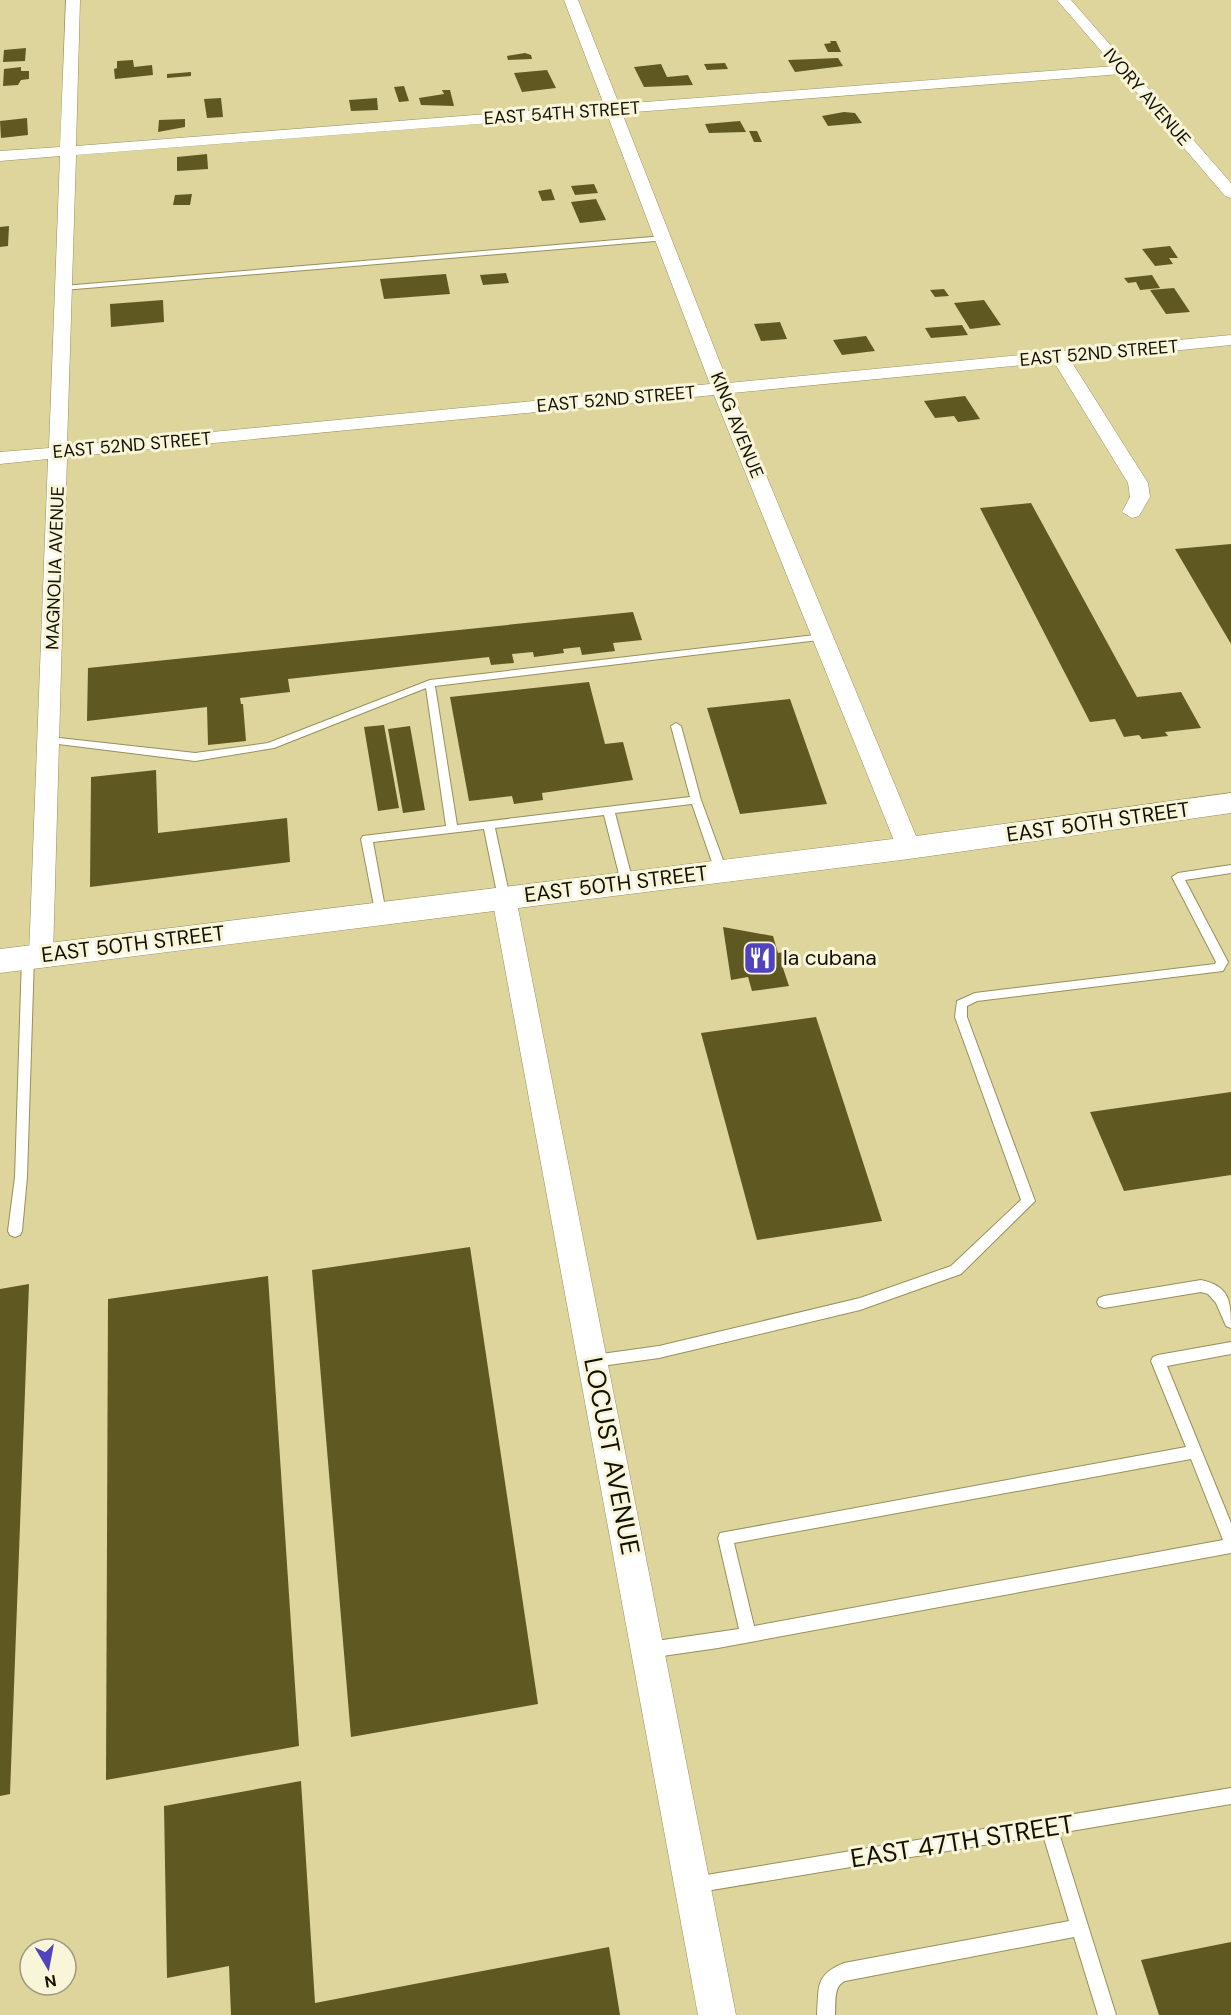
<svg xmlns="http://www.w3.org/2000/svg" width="1231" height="2015" font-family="'DM Sans',sans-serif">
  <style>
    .building { fill: #5f5821 }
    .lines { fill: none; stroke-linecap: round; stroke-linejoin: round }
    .lane-casing { stroke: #979059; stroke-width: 2 }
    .street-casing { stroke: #979059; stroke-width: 1 }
    .secondary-casing { stroke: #979059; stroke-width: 1 }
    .lane { fill: #fff; fill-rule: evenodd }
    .street { fill: #fff; fill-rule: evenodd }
    .secondary { fill: #fff; fill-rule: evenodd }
    .labels { text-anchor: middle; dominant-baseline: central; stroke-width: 6; stroke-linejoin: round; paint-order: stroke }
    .far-street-label { font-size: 18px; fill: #120f00; stroke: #f9f5d9 }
    .street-label { font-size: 21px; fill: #120f00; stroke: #f9f5d9 }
    .poi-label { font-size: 21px; fill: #120f00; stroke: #f9f5d9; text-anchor: start }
    .near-street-label { font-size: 26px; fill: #120f00; stroke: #f9f5d9 }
  </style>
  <rect width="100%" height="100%" fill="#ddd59c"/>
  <g class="building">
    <path d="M830,41H836L841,52H828L824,44L831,43Z"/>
    <path d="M26,48L25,61L3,62L4,50Z"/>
    <path d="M525,53L531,55L532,59L508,60L507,56Z"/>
    <path d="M838,58L843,66L795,72L788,60Z"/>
    <path d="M133,60L134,67L152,65L153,75L115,79L114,69L117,68V61Z"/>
    <path d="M725,63L728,69L707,70L704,64Z"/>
    <path d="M661,64L667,77L688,75L693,85L644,87L634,67Z"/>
    <path d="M21,67V71H29V79L21,80L18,85L3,86L4,69Z"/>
    <path d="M547,70L556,88L522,92L514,73Z"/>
    <path d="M191,72V76L167,78V74Z"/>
    <path d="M404,86L409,101L399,102L394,87Z"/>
    <path d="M442,90H450L454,106L421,105L419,98L444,94Z"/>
    <path d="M221,98L223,117L207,118L204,99Z"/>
    <path d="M377,98L378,110L351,111L349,100Z"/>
    <path d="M844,112L855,113L862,123L828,126L822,116Z"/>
    <path d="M27,118L28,135L1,138L0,121Z"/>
    <path d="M185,119V127L158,132L159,120Z"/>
    <path d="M740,121L746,132L709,133L705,124Z"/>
    <path d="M749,131H757L762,142H754Z"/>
    <path d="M207,154L208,169L177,171V157Z"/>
    <path d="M594,184L598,193L575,195L571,186Z"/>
    <path d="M551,189L555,200L542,201L538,191Z"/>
    <path d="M192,194L190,205H173L175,195Z"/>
    <path d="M596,199L606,220L580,223L571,202Z"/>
    <path d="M9,226L8,246L0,247V227Z"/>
    <path d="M1170,246L1178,258H1169L1173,264L1155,266L1142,249Z"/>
    <path d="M506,273L509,283L483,285L480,275Z"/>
    <path d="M446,274L450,294L384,299L380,279Z"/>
    <path d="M1152,275L1160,288L1140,290L1136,282L1128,283L1124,278Z"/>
    <path d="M1174,288L1190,312L1166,314L1150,290Z"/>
    <path d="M944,289L949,296L935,297L930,290Z"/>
    <path d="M163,300L164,322L111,327L110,304Z"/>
    <path d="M984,300L1001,325L970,329L954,303Z"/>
    <path d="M780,322L787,339L761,341L754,324Z"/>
    <path d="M962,325L968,335L931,338L925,328Z"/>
    <path d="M866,336L875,351L842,355L833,340Z"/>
    <path d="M965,396L980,419L958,422L954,416L935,418L924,401Z"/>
    <path d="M1031,503L1137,697L1181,692L1201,728L1165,732L1168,736L1142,739L1139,735L1124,737L1115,719L1090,722L980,508Z"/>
    <path d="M1231,544V644L1175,549Z"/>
    <path d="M633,612L642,640L613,643L615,651L582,655L580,647L563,649L564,653L534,657L533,652L512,654L514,663L491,665L489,657L288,679L290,692L240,698L241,704H243L246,741L208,745L207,707L87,721L88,668Z"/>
    <path d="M589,682L605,744L623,742L633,780L542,793L543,800L514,804L512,796L469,801L450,697Z"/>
    <path d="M790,699L827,804L740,814L707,708Z"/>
    <path d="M384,725L399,808L378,811L364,727Z"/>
    <path d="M410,726L425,810L403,813L388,729Z"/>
    <path d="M156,770L158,833L287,818L290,862L90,887L91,777Z"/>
    <path d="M723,927L773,936L778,953L790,951L794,963L782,965L789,986L752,991L748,977L731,980Z"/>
    <path d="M816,1017L882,1221L757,1240L701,1033Z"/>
    <path d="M1231,1092V1175L1124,1191L1090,1112Z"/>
    <path d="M470,1247L538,1704L351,1737L312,1270Z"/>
    <path d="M268,1276L299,1746L106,1780L108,1299Z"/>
    <path d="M29,1284L10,1794L0,1796V1289Z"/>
    <path d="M301,1781L315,2003L609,1947L620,2015H231L229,1966L167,1978L164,1806Z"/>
    <path d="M1231,1942V2015H1159L1141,1960Z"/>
  </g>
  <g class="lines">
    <defs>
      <g id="lane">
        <path d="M664,236L668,238L667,240L63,290L59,288L63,286Z"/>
        <path d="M823,634L828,637L827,639L435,686L457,825L690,797L671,726L676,723L681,726L701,800L727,871L721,875L715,871L692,804L615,813L633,882L627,886L621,882L604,815L495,828L510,898L504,902L498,898L484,829L373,842L386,913L380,917L376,916L361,839L363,836L446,826L426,688L274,748L195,761L50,743L45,740L50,737L195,753L268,743L430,680Z"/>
        <path d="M1231,865V873L1185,880L1228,962L1223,971L977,1001L967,1006V1017L1035,1201L961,1274L860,1310L659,1358L594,1367L589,1365L587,1361L589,1357L594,1355L659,1346L860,1298L951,1266L1021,1200L955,1017L957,1001L975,993L1215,964L1216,962L1172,877L1178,873Z"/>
        <path d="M28,953L34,957L27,1177L22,1231L20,1235L15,1237L10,1235L8,1231L15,1177L22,957Z"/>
        <path d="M1201,1280C1230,1286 1231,1302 1231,1328L1226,1326L1216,1303L1208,1294L1201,1292L1104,1308L1099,1306L1097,1302L1099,1298L1104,1296Z"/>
        <path d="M1231,1342V1354L1167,1366L1231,1523V1553L718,1648L649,1658L643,1655L641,1650L643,1645L649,1642L739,1629L718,1538L720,1533L1186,1447L1151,1361L1153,1357L1158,1355ZM1191,1459L1223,1540L754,1626L734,1543Z"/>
        <path d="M1231,1788V1804L1059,1833L1116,2015H1098L1074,1937L845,1981C833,1986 836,2003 835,2015H817C819,1986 815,1975 844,1963L1069,1921L1043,1835L694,1893L688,1891L686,1885L688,1879L694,1877Z"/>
      </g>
      <g id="street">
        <path d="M66,0H80L76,146L604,105L564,0H578L619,104L1114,66L1057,0H1071L1231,183V198L1225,196L1121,74L622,113L728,383L1231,335V345L1071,361L1148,483L1150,497L1139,516L1132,518L1122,512L1130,497L1128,483L1054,362L732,393L921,848L917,854L909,856L901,854L897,848L714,395L67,457L53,956L50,962L41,965L32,962L29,956L48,459L0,464V452L49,448L60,156L0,161V151L60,147ZM607,114L710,384L67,446L76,155Z"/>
        <path d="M504,889L513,892L516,898L736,2015H698L492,898L495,892Z"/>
      </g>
      <path id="secondary" d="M1231,793V813L909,859L0,973V949L909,837Z"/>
    </defs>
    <use href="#lane" class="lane-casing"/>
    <use href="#street" class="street-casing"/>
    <use href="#secondary" class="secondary-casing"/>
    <use href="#lane" class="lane"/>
    <use href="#street" class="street"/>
    <use href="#secondary" class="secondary"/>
  </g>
  <defs>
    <symbol id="restaurant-square" viewBox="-11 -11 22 22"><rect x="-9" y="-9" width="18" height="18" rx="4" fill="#5043bb" stroke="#f9f5d9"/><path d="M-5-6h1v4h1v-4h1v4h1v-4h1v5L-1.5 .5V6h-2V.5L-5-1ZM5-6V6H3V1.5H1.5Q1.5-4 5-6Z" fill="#fff"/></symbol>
  </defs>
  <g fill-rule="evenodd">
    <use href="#restaurant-square" x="741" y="939" width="38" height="38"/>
  </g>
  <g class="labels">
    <g class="far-street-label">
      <text transform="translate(1147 97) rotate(49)">IVORY AVENUE</text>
      <text transform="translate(562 113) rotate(-4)">EAST 54TH STREET</text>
      <text transform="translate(1099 353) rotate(-5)">EAST 52ND STREET</text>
      <text transform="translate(616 399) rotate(-5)">EAST 52ND STREET</text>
      <text transform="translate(737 425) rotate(68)">KING AVENUE</text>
      <text transform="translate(132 445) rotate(-5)">EAST 52ND STREET</text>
      <text transform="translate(55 568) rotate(-88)">MAGNOLIA AVENUE</text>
    </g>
    <g class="street-label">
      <text transform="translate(1098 822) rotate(-8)">EAST 50TH STREET</text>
      <text transform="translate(616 884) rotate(-7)">EAST 50TH STREET</text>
      <text transform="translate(133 944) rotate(-7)">EAST 50TH STREET</text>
    </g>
    <g class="poi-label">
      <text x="783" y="958">la cubana</text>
    </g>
    <g class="near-street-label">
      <text transform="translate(612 1456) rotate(79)">LOCUST AVENUE</text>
      <text transform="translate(962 1841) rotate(-9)">EAST 47TH STREET</text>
    </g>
  </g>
  <g transform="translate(48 1967) rotate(170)"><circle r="28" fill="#f9f5d9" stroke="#9d9982" stroke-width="1.5"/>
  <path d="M0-4.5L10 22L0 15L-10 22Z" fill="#5043bb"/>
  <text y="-9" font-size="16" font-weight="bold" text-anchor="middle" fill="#120f00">N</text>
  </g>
</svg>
